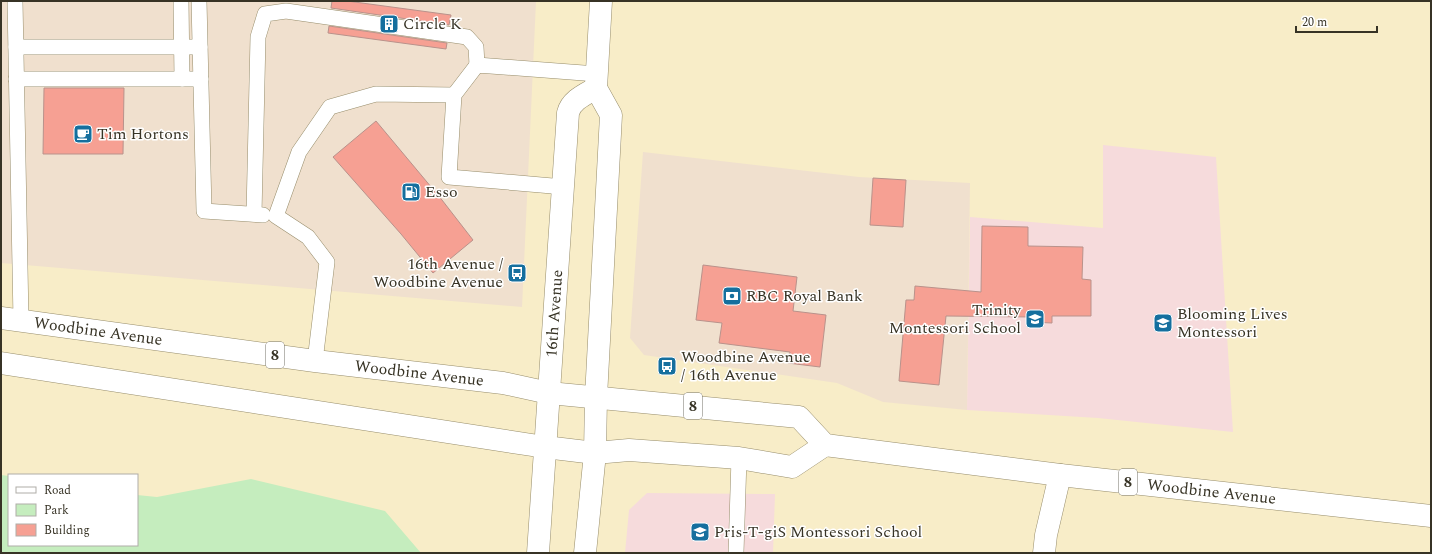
<svg xmlns="http://www.w3.org/2000/svg" width="1432" height="554" font-family="Spectral,serif">
  <style>
    .commercial { fill: #f0e0ce }
    .education { fill: #f6dbdc }
    .green { fill: #c5edbe }
    .building { fill: #f6a093; stroke: #b9928b }
    .lines { fill: none; stroke-linecap: round; stroke-linejoin: round }
    .service-casing { stroke: #978d6b; stroke-width: 16 }
    .minor-casing { stroke: #978d6b; stroke-width: 23 }
    .secondary-casing { stroke: #978d6b; stroke-width: 23 }
    .primary-casing { stroke: #978d6b; stroke-width: 23 }
    .service { stroke: #fff; stroke-width: 15 }
    .minor { stroke: #fff; stroke-width: 22 }
    .secondary { stroke: #fff; stroke-width: 22 }
    .primary { stroke: #fff; stroke-width: 22 }
    .labels { text-anchor: middle; dominant-baseline: central; stroke-width: 3; stroke-linejoin: round; paint-order: stroke }
    .shield { fill: #fff; stroke: #737066; stroke-width: 1 }
    .shield-label { font-size: 15px; font-weight: bold; fill: #373325 }
    .poi-label { font-size: 16px; fill: #373325; stroke: #fff; text-anchor: start }
    .street-label { font-size: 16px; fill: #373325; stroke: #fff }
  </style>
  <rect width="100%" height="100%" fill="#f8edc8"/>
  <g class="commercial">
    <path d="M1,1H536L522,307L1,263Z"/>
    <path d="M643,152L859,177L970,183L967,410L883,402L837,383L644,355L630,338Z"/>
  </g>
  <g class="education">
    <path d="M1103,145L1216,157L1233,432L1098,418L967,410L970,217L1103,228Z"/>
    <path d="M647,493L775,494L773,553H625L629,510Z"/>
  </g>
  <path class="green" d="M1,475L9,476V545H137V495L157,497L251,479L385,511L421,553H1Z"/>
  <g class="building">
    <path d="M332,1H347L451,15L449,25L331,8Z"/>
    <path d="M329,26L447,43L446,49L328,33Z"/>
    <path d="M44,88H124L123,154H43Z"/>
    <path d="M376,121L442,200L473,240L433,273L401,234L333,157Z"/>
    <path d="M873,178L906,180L903,227L870,225Z"/>
    <path d="M982,226L1028,227V246L1083,247L1082,279L1091,280V316H1052V323L1030,322V317L946,316L939,385L899,381L906,300H914L915,286L981,292Z"/>
    <path d="M703,265L797,277L793,311L826,315L820,367L788,363L790,352L719,343L722,323L696,320Z"/>
  </g>
  <g class="lines">
    <defs>
      <g id="service">
        <path d="M15,1L21,320"/>
        <path d="M181,1L182,79"/>
        <path d="M199,1L204,211L263,215"/>
        <path d="M16,47H200"/>
        <path d="M16,79H201"/>
        <path d="M564,187L449,177L454,95L477,65L597,74"/>
        <path d="M254,214L258,37L265,14L286,11L467,37L476,47L477,65"/>
        <path d="M315,361L327,262L308,237L276,216L299,152L330,107L376,94L454,95"/>
        <path d="M736,553L739,458"/>
      </g>
      <path id="minor" d="M1044,553L1046,535L1060,475"/>
      <g id="secondary">
        <path id="s1" d="M538,553L568,113C571,100 586,94 596,88"/>
        <path d="M585,553L595,453L596,397L611,115L596,88L601,1"/>
      </g>
      <g id="primary">
        <path id="s2" d="M1,318L315,361L503,383L549,393L799,417L825,445L1060,475L1431,516"/>
        <path d="M1,363L545,447L595,453L629,450L739,458L792,467L825,445"/>
      </g>
    </defs>
    <use href="#service" class="service-casing"/>
    <use href="#minor" class="minor-casing"/>
    <use href="#secondary" class="secondary-casing"/>
    <use href="#primary" class="primary-casing"/>
    <use href="#service" class="service"/>
    <use href="#minor" class="minor"/>
    <use href="#secondary" class="secondary"/>
    <use href="#primary" class="primary"/>
  </g>
  <defs>
    <symbol id="building-square" viewBox="-11 -11 22 22"><rect x="-9" y="-9" width="18" height="18" rx="4" fill="#156f9e" stroke="#fff"/><path d="M-4-6H4V6H1V3H-1V6H-4ZM-2.5-4.3h1.7v1.8h-1.7ZM.8-4.3h1.7v1.8H.8ZM-2.5-1h1.7V.8h-1.7ZM.8-1h1.7V.8H.8Z" fill="#fff"/></symbol>
    <symbol id="cafe-square" viewBox="-11 -11 22 22"><rect x="-9" y="-9" width="18" height="18" rx="4" fill="#156f9e" stroke="#fff"/><path d="M-5.5-4.5H6V0H3Q3 3.5 0 3.5H-2.5Q-5.5 3.5-5.5 0ZM3-3.2v2h1.7v-2ZM-6 4.5H4V6H-6Z" fill="#fff"/></symbol>
    <symbol id="fuel-square" viewBox="-11 -11 22 22"><rect x="-9" y="-9" width="18" height="18" rx="4" fill="#156f9e" stroke="#fff"/><path d="M-5.5-6h7V0h2V4h1.3V-2.5L3-4.5l.8-.8L6-3V5H2.5V1h-1V6h-7ZM-4.2-4.7v3.2H.2V-4.7Z" fill="#fff"/></symbol>
    <symbol id="bus-square" viewBox="-11 -11 22 22"><rect x="-9" y="-9" width="18" height="18" rx="4" fill="#156f9e" stroke="#fff"/><path d="M-5-6H5V4H4V6H2V4H-2V6H-4V4H-5ZM-3.5-4V0h7V-4ZM-3.5 1.2v1.5H-2V1.2ZM2 1.2v1.5H3.5V1.2Z" fill="#fff"/></symbol>
    <symbol id="bank-square" viewBox="-11 -11 22 22"><rect x="-9" y="-9" width="18" height="18" rx="4" fill="#156f9e" stroke="#fff"/><path d="M-6-4H6V4H-6ZM0-2.3a2.3 2.3 0 1 0 0 4.6a2.3 2.3 0 1 0 0-4.6Z" fill="#fff"/></symbol>
    <symbol id="school-square" viewBox="-11 -11 22 22"><rect x="-9" y="-9" width="18" height="18" rx="4" fill="#156f9e" stroke="#fff"/><path d="M0-5L7-2L0 1L-7-2ZM-4 1L0 2.5L4 1V4Q0 6-4 4Z" fill="#fff"/></symbol>
  </defs>
  <g fill-rule="evenodd">
    <use href="#building-square" x="378" y="13" width="22" height="22"/>
    <use href="#cafe-square" x="72" y="123" width="22" height="22"/>
    <use href="#fuel-square" x="400" y="181" width="22" height="22"/>
    <use href="#bus-square" x="506" y="262" width="22" height="22"/>
    <use href="#bank-square" x="721" y="285" width="22" height="22"/>
    <use href="#school-square" x="1024" y="308" width="22" height="22"/>
    <use href="#school-square" x="1152" y="312" width="22" height="22"/>
    <use href="#bus-square" x="656" y="355" width="22" height="22"/>
    <use href="#school-square" x="689" y="521" width="22" height="22"/>
  </g>
  <g class="labels">
    <g class="shield">
      <rect x="266" y="342" width="18" height="26" rx="3"/>
      <rect x="684" y="393" width="18" height="26" rx="3"/>
      <rect x="1119" y="469" width="18" height="26" rx="3"/>
    </g>
    <g class="shield-label">
      <text x="275" y="355">8</text>
      <text x="693" y="406">8</text>
      <text x="1128" y="482">8</text>
    </g>
    <g class="poi-label">
      <text x="403" y="24">Circle K</text>
      <text x="97" y="134">Tim Hortons</text>
      <text x="425" y="192">Esso</text>
      <text x="503" y="264" text-anchor="end">16th Avenue /<tspan x="503" dy="18">Woodbine Avenue</tspan></text>
      <text x="746" y="296">RBC Royal Bank</text>
      <text x="1021" y="310" text-anchor="end">Trinity<tspan x="1021" dy="18">Montessori School</tspan></text>
      <text x="1177" y="314">Blooming Lives<tspan x="1177" dy="18">Montessori</tspan></text>
      <text x="681" y="357">Woodbine Avenue<tspan x="681" dy="18">/ 16th Avenue</tspan></text>
      <text x="714" y="532">Pris-T-giS Montessori School</text>
    </g>
    <g class="street-label">
      <text stroke="none"><textPath href="#s1" startOffset="240">16th Avenue</textPath></text>
      <text stroke="none"><textPath href="#s2" startOffset="98">Woodbine Avenue</textPath></text>
      <text stroke="none"><textPath href="#s2" startOffset="422">Woodbine Avenue</textPath></text>
      <text stroke="none"><textPath href="#s2" startOffset="1232">Woodbine Avenue</textPath></text>
    </g>
  </g>
  <rect width="1432" height="554" fill="none" stroke="#373325" stroke-width="4"/>
  <rect x="8" y="474" width="130" height="72" fill="#ffffff" stroke="#afada8"/>
  <rect x="16" y="487" width="20" height="6" fill="#ffffff" stroke="#afada8"/>
  <text x="44" y="494" font-size="12" fill="#373325">Road</text>
  <rect x="16" y="504" width="20" height="12" fill="#c5edbe" stroke="#afada8"/>
  <text x="44" y="514" font-size="12" fill="#373325">Park</text>
  <rect x="16" y="524" width="20" height="12" fill="#f6a093" stroke="#afada8"/>
  <text x="44" y="534" font-size="12" fill="#373325">Building</text>
  <path d="M1296 26v6h81v-6" fill="none" stroke="#373325" stroke-width="2"/>
  <text x="1302" y="26" font-size="12" fill="#373325" stroke="#ffffff" stroke-width="3" paint-order="stroke">20 m</text>
</svg>
